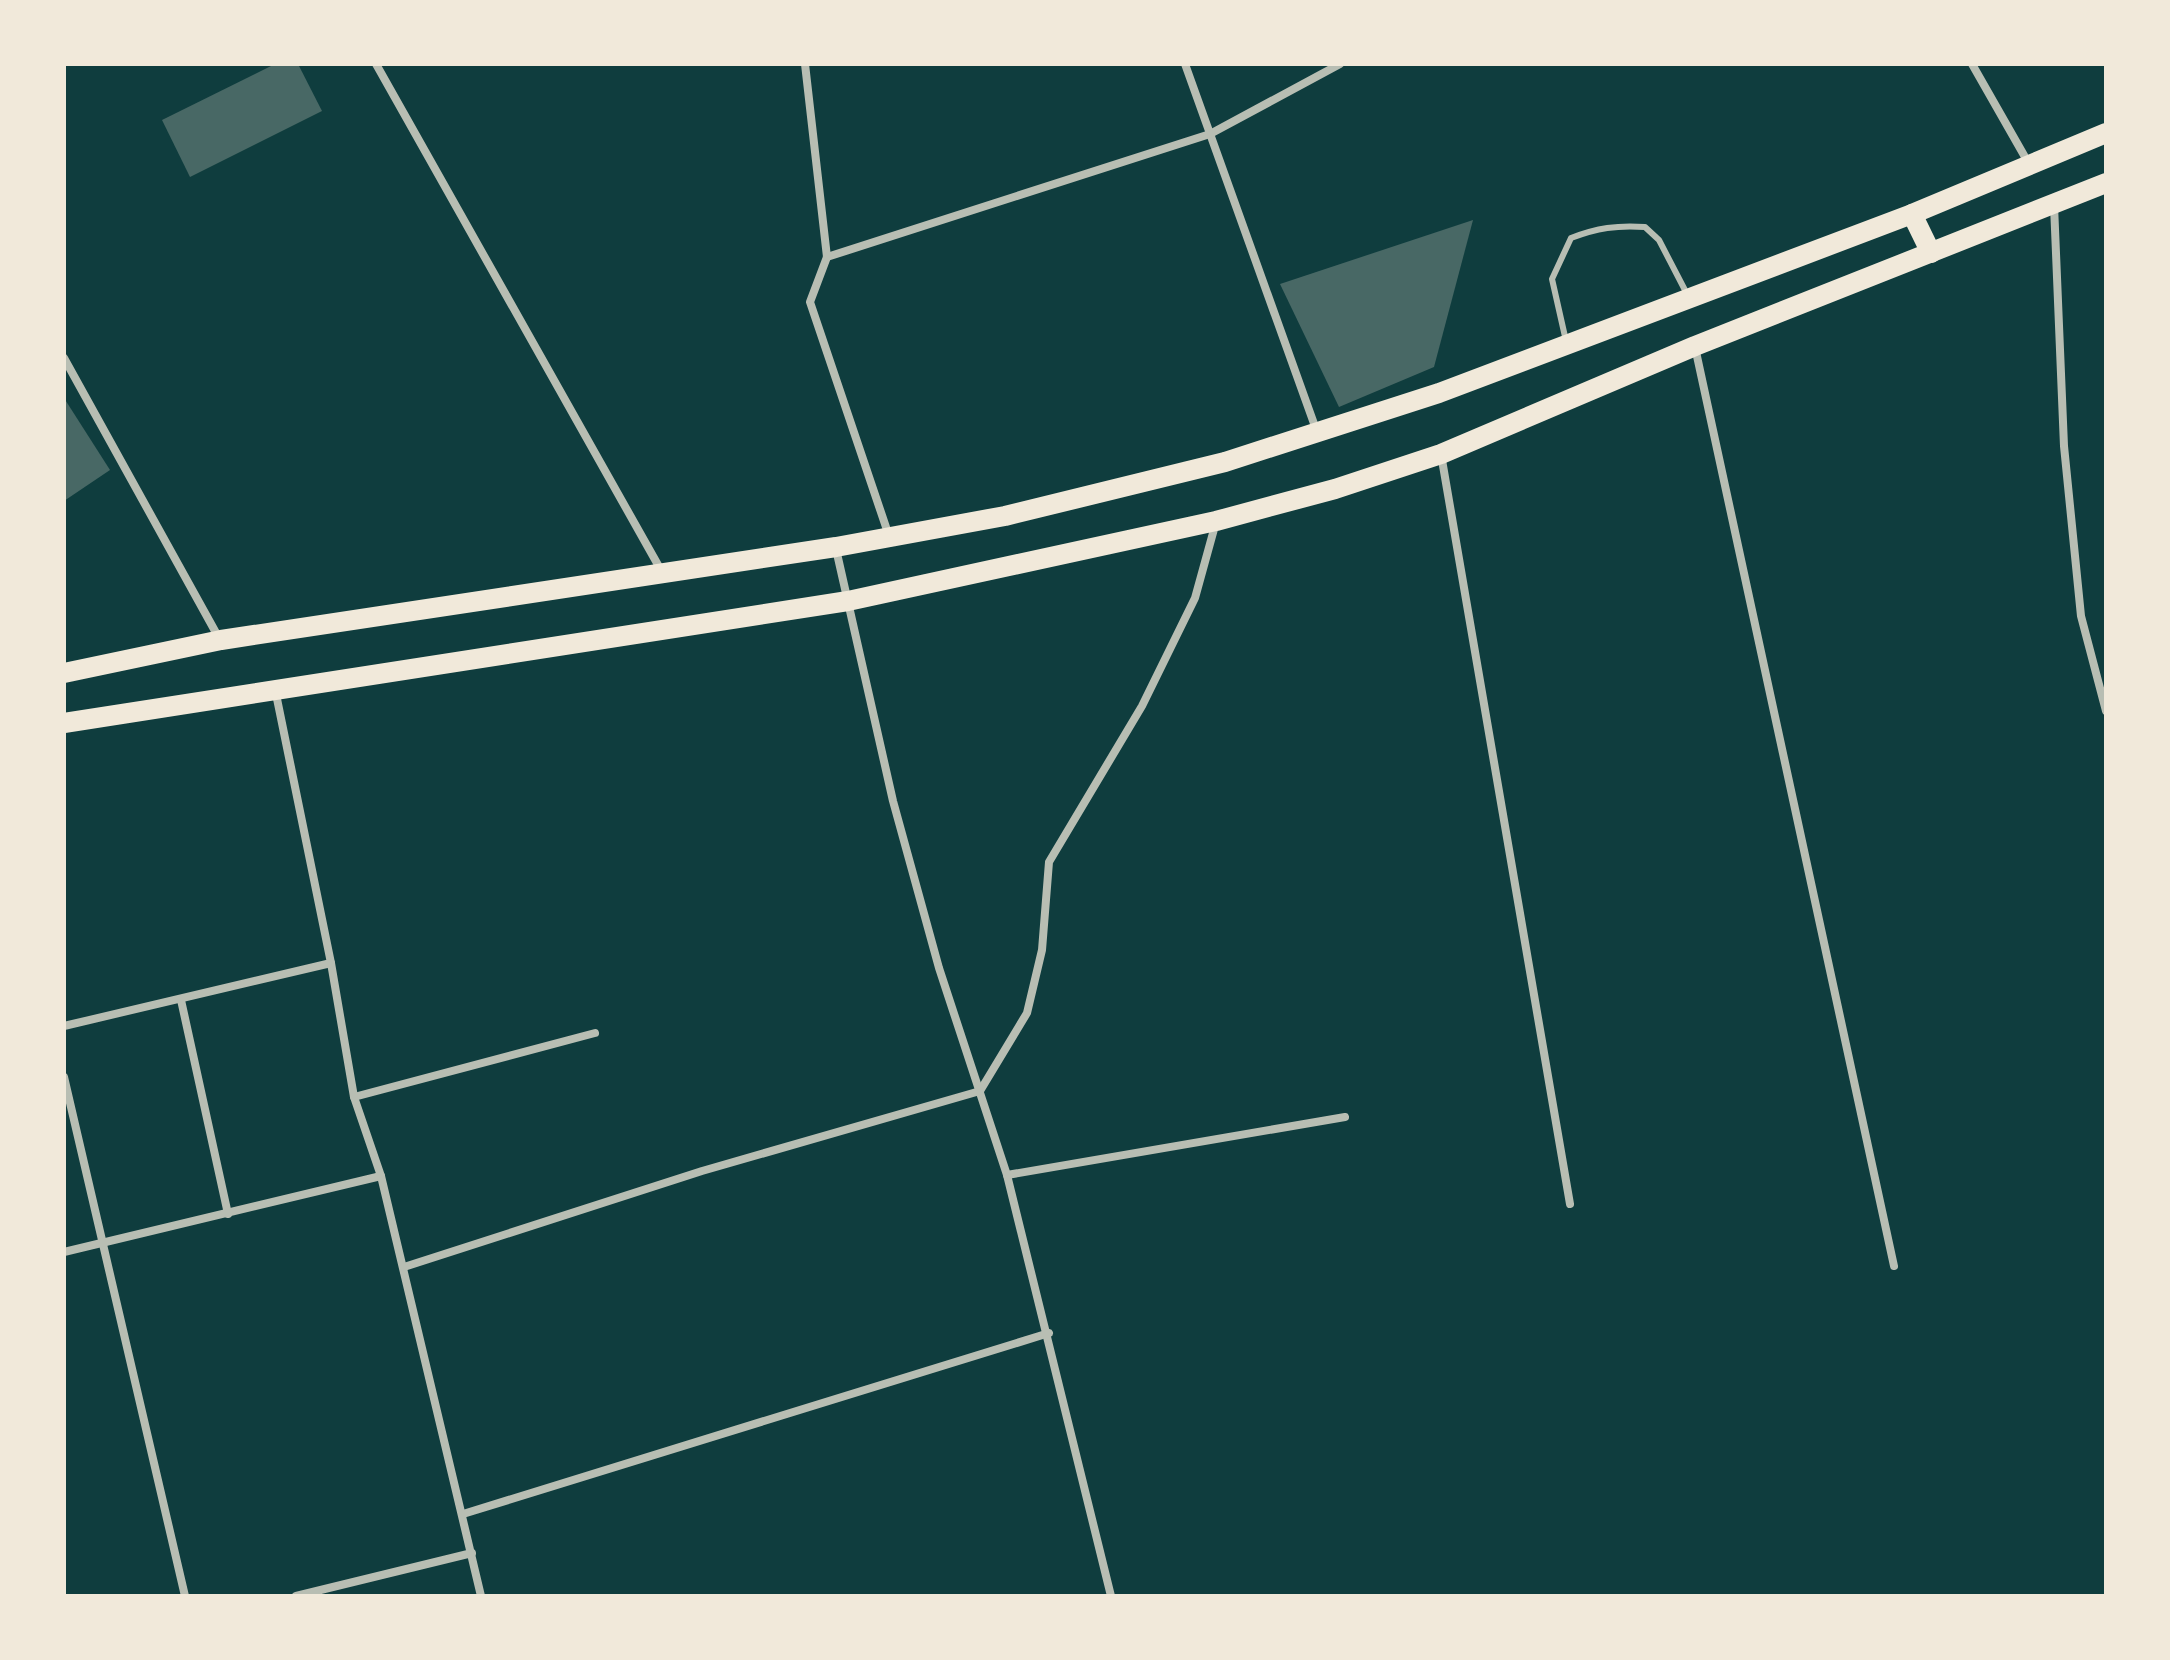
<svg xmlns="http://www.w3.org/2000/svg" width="2170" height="1660" font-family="'Work Sans',sans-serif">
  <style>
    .building { fill: #486865 }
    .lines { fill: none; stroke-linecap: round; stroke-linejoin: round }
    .service { stroke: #b8beb3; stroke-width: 6 }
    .minor { stroke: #b8beb3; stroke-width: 8 }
    .primary { stroke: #f1e9da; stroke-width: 20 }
  </style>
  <rect width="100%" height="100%" fill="#0f3d3e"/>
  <g class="building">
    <path d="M275,64H298L322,111L190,177L162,120Z"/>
    <path d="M1473,220L1434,367L1339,407L1280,284Z"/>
    <path d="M64,398L110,470L64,501Z"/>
  </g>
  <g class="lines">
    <path class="service" d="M1566,341L1552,279L1571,238C1597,228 1617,225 1645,227L1659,240L1687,294"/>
    <g class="minor">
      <path d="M376,64L662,572"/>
      <path d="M805,64L827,257L810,302L889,536"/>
      <path d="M1185,64L1317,432"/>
      <path d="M1972,64L2029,164"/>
      <path d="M2054,205L2064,446L2081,616L2106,711"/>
      <path d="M827,257L1210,134L1340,64"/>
      <path d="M1695,347L1894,1266"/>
      <path d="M64,358L220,640"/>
      <path d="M1441,454L1570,1204"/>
      <path d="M836,549L893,801L939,968L1007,1175L1111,1596"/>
      <path d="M275,689L331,963L354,1097L381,1176L481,1596"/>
      <path d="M181,1000L228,1214"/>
      <path d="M64,1026L331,963"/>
      <path d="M64,1077L185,1596"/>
      <path d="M354,1097L595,1033"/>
      <path d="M1007,1175L1345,1117"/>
      <path d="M64,1252L381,1176"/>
      <path d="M404,1267L702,1171L980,1091L1027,1013L1042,950L1049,862L1142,706L1195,598L1216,522"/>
      <path d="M463,1514L1049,1333"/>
      <path d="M296,1596L472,1553"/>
    </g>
    <g class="primary">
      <path d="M1912,214L1931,253"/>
      <path d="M64,673L221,640L836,547L1005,516L1225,462L1439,393L1912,214L2106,133"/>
      <path d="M64,723L848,601L1216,521L1335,489L1441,454L1695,346L2106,183"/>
    </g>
  </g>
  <rect width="2170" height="1660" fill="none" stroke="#f1e9da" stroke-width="132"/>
</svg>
